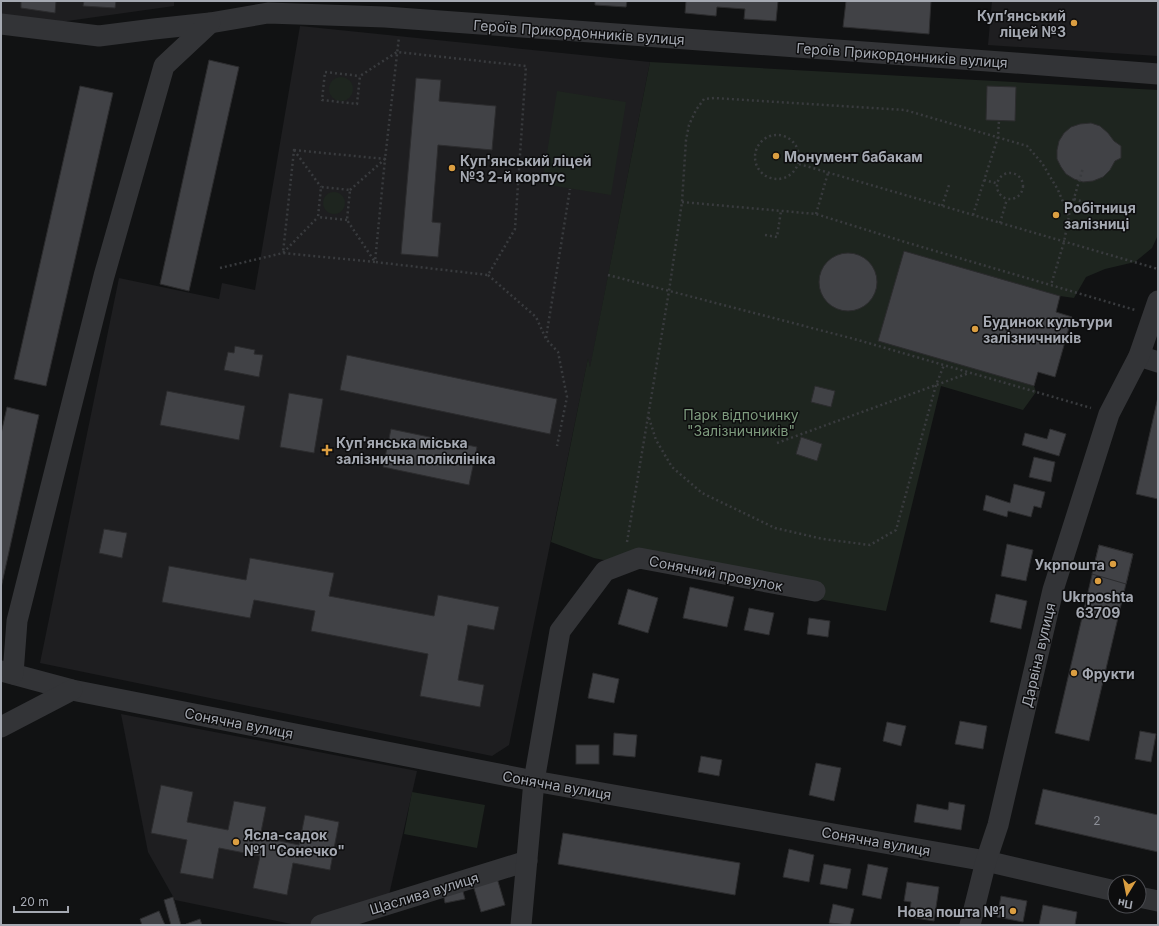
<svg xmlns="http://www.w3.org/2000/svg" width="1159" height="926" font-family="Inter,sans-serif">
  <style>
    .built { fill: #1e1e20 }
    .green { fill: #1e251f }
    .building { fill: #414246; stroke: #2c2c2e }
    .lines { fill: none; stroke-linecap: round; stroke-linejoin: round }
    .path { stroke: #393b3e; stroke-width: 2.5; stroke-dasharray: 2 3; stroke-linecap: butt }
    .street { stroke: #333437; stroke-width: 21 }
    .poi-dot { fill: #db9e41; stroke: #0d0d0e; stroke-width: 1.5 }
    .labels { text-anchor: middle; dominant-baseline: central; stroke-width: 3; stroke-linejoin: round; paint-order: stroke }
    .number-label { font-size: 12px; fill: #8c8f97 }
    .poi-label { font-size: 14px; font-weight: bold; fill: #a5a9b2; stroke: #0d0d0e; text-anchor: start }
    .street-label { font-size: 14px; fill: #a5a9b2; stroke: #0d0d0e }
    .park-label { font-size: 14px; fill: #7e9b7e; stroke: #0d0d0e }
  </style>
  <rect width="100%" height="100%" fill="#111213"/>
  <g class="built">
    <path d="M1,1H174V6L53,23L1,15Z"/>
    <path d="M992,1H1158V56L988,45Z"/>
    <path d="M300,26L650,62L590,369L588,359L509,745L492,756L40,663L119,278L219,299L222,283L255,290Z"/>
    <path d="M121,714L417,771L389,895L318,925H296L175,900L148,852Z"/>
  </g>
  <g class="green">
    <path d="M650,62L1158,90V235L1152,248L1135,262L1105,269L1086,277L1074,298L1060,296L904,251L879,341L1034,386L1036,392L1023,410L941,386L886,611L631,566L594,558L551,542L588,358L590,367Z"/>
    <circle cx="341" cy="89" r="12"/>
    <path d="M557,91L626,102L611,195L542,184Z"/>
    <circle cx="334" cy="203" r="11"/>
    <path d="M412,792L485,805L477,848L404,834Z"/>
  </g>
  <g class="building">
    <path d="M21,1H56L55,13L21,8Z"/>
    <path d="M84,1H116L115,8L83,6Z"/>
    <path d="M595,1H627L626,7L595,5Z"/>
    <path d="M686,1H778L776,21L744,19L745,9L717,7L716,16L685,13Z"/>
    <path d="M846,1H931L929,34L843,27Z"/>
    <path d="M209,60L239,67L189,291L160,284Z"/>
    <path d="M416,78L441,80L439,101L496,106L492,150L438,145L432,222L441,223L438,257L401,254Z"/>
    <path d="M80,86L113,93L46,386L14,379Z"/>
    <path d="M987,86L1016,87L1015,121L986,120Z"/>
    <path d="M1091,123L1100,126L1108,133L1114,141L1121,146V158L1115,161L1110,170L1103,177L1093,181L1083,182L1074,179L1066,174L1061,167L1057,159V150L1059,141L1064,133L1071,127L1080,124Z"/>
    <path d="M904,251L1060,296L1056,312L1072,317L1055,377L1038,372L1034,386L878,341Z"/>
    <circle cx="848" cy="282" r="29"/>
    <path d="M235,346L255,350L254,354L263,355L259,377L224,370L228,352L234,353Z"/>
    <path d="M347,355L557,399L550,434L340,390Z"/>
    <path d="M815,386L835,391L831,407L811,402Z"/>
    <path d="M167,391L245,406L239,440L160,425Z"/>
    <path d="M289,393L323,399L314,453L280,447Z"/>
    <path d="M1158,397V499L1136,494Z"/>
    <path d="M7,407L39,415L1,588V434Z"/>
    <path d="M391,429L477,447L469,485L383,467Z"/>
    <path d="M1050,429L1066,434L1059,456L1022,445L1025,433L1047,439Z"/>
    <path d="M801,437L822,444L817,461L796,454Z"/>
    <path d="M1034,457L1055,462L1051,482L1029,477Z"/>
    <path d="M1014,484L1045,492L1041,508L1034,506L1031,517L1008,511L1007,517L983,510L986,495L1010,503Z"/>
    <path d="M104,529L127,533L122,558L99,553Z"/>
    <path d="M1007,544L1033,550L1026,581L1001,576Z"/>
    <path d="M1099,545L1133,554L1089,741L1055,733Z"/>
    <path d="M1099,545L1133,554L1126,584L1092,574Z"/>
    <path d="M250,558L334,573L329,596L434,616L438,595L499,607L494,630L468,625L458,680L484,685L480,707L420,696L428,654L311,631L315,611L254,600L250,618L162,602L169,566L246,580Z"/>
    <path d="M690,587L734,597L727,627L683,618Z"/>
    <path d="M628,589L658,598L648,633L618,624Z"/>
    <path d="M996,594L1027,601L1021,629L990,622Z"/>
    <path d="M749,608L774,613L769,635L744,630Z"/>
    <path d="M809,618L830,621L828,637L807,634Z"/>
    <path d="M593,673L619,679L614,703L588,698Z"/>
    <path d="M960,721L987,726L983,749L955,744Z"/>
    <path d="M887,722L906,726L901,746L883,741Z"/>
    <path d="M1140,731L1156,734L1151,762L1135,759Z"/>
    <path d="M614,733L637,735L635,757L613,755Z"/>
    <rect x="576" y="745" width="23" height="19"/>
    <path d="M701,756L722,760L719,776L698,772Z"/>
    <path d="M816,763L841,768L834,801L809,795Z"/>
    <path d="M161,785L193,792L187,822L228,830L234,801L266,807L260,837L299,845L305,815L339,822L330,870L293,863L287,895L253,888L260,856L219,848L213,879L180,873L187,840L151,833Z"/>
    <path d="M1043,789L1158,815V852L1035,824Z"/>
    <path d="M949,802L965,805L961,830L914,822L917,804L948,810Z"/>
    <path d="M563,833L740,863L735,895L558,864Z"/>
    <path d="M789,849L814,855L809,882L783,877Z"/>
    <path d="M824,864L851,869L847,889L820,884Z"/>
    <path d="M868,864L888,868L881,899L862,895Z"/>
    <path d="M497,878L505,905L481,912L473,885Z"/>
    <path d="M907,882L939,887L934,921L909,917L911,902L904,901Z"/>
    <path d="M461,884L465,899L445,903L442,888Z"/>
    <path d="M1001,896L1027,901L1023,922L997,917Z"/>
    <path d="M173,897L181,925H171L164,900Z"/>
    <path d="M833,904L854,909L850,925L829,923Z"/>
    <path d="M1043,905L1077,912L1075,925H1039Z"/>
    <path d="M159,911L165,925H142L140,919Z"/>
    <path d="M200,919L202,925H186V924Z"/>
  </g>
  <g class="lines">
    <g class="path">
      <circle cx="777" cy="157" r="22"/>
      <path d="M294,150L385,159L375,262L283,253Z"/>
      <path d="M294,150L321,187"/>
      <path d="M799,164L1158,269"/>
      <circle cx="1010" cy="186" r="13"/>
      <path d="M984,180L996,183"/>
      <path d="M350,190L385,159L399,37"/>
      <path d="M1074,199L1100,207"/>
      <path d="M682,202L816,214L905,242L1135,310"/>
      <path d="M942,206L949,185"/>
      <path d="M816,214L828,173"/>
      <path d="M973,215L998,137L999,120"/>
      <path d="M1069,215L1083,168"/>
      <path d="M347,220L318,217L321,187L350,190L347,220L375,262L488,275L515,229L526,66L397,52L360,76L357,104L322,100L325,72L360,76"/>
      <path d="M1000,223L1007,199"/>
      <path d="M765,235L777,237L781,211"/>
      <path d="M220,268L283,253L318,217"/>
      <path d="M488,275L536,317L546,339L558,352L567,397L557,446"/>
      <path d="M608,275L858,340L1091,408"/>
      <path d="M546,338L570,189"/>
      <path d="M649,418L656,440L672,467L702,493L775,528L823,539L870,545L896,530L936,385L944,365"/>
      <path d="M777,443L969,373"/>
      <path d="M627,542L669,291L682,202L686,140L689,125L696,110L704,99L714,98L905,110L1027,146L1042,163L1058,190L1069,216L1064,242L1051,285"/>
    </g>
    <g class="street">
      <path d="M1,24L99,36L154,29L210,23L268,13L385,17L1015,63L1158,74"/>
      <path d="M1139,356L1158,362"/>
      <path d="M1,671L72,690L534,781L986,861L1115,891"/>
      <path d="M13,674L17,621L104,276L164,66L210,23"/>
      <path d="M1,727L72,690"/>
      <path d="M1139,897L1158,901"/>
      <path d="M321,925L527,861"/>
      <path d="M521,925L534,781L560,631L605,571L639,558L815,591"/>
      <path d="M970,925L986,861L998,825L1053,590L1109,414L1139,356L1158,301"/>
    </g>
  </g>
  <g class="poi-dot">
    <circle cx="1074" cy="23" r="4"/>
    <circle cx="776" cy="156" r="4"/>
    <circle cx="452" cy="168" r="4"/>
    <circle cx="1056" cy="215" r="4"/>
    <circle cx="975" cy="329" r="4"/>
    <path d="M325 444h4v4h4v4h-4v4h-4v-4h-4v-4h4z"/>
    <circle cx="1113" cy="564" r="4"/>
    <circle cx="1098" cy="581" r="4"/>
    <circle cx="1074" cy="673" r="4"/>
    <circle cx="236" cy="842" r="4"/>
    <circle cx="1013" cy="911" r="4"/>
  </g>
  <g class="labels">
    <g class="number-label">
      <text x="1097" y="820">2</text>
    </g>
    <g class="poi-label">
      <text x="1066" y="15" text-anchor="end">Куп’янський<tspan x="1066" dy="16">ліцей №3</tspan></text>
      <text x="784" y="156">Монумент бабакам</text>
      <text x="460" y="160">Куп'янський ліцей<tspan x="460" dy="16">№3 2-й корпус</tspan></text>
      <text x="1064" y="207">Робітниця<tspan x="1064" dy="16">залізниці</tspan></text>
      <text x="983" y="321">Будинок культури<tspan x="983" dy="16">залізничників</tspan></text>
      <text x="336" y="442">Куп'янська міська<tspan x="336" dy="16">залізнична поліклініка</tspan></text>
      <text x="1105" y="564" text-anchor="end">Укрпошта</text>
      <text x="1098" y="596" text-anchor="middle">Ukrposhta<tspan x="1098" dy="16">63709</tspan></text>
      <text x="1082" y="673">Фрукти</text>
      <text x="244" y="834">Ясла-садок<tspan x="244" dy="16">№1 "Сонечко"</tspan></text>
      <text x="1005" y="911" text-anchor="end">Нова пошта №1</text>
    </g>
    <g class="street-label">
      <text transform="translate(579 32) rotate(4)">Героїв Прикордонників вулиця</text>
      <text transform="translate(902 55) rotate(4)">Героїв Прикордонників вулиця</text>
      <text transform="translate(716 573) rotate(11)">Сонячний провулок</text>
      <text transform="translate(1038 655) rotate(-77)">Дарвіна вулиця</text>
      <text transform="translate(239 723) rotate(11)">Сонячна вулиця</text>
      <text transform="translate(557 785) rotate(10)">Сонячна вулиця</text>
      <text transform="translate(876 841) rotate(10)">Сонячна вулиця</text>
      <text transform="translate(424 893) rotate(-17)">Щаслива вулиця</text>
    </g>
    <g class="park-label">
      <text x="741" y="414">Парк відпочинку<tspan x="741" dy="16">"Залізничників"</tspan></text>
    </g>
  </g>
  <rect width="1159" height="926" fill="none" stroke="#a5a9b2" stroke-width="4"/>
  <g transform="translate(1127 894) rotate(190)"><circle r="19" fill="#0d0d0e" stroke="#4a4b50"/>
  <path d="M0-3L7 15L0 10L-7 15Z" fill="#db9e41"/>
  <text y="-6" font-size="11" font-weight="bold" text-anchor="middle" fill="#a5a9b2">Пн</text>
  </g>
  <path d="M14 906v6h54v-6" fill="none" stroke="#a5a9b2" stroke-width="2"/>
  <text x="20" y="906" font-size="12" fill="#a5a9b2" stroke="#0d0d0e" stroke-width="3" paint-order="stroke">20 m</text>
</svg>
